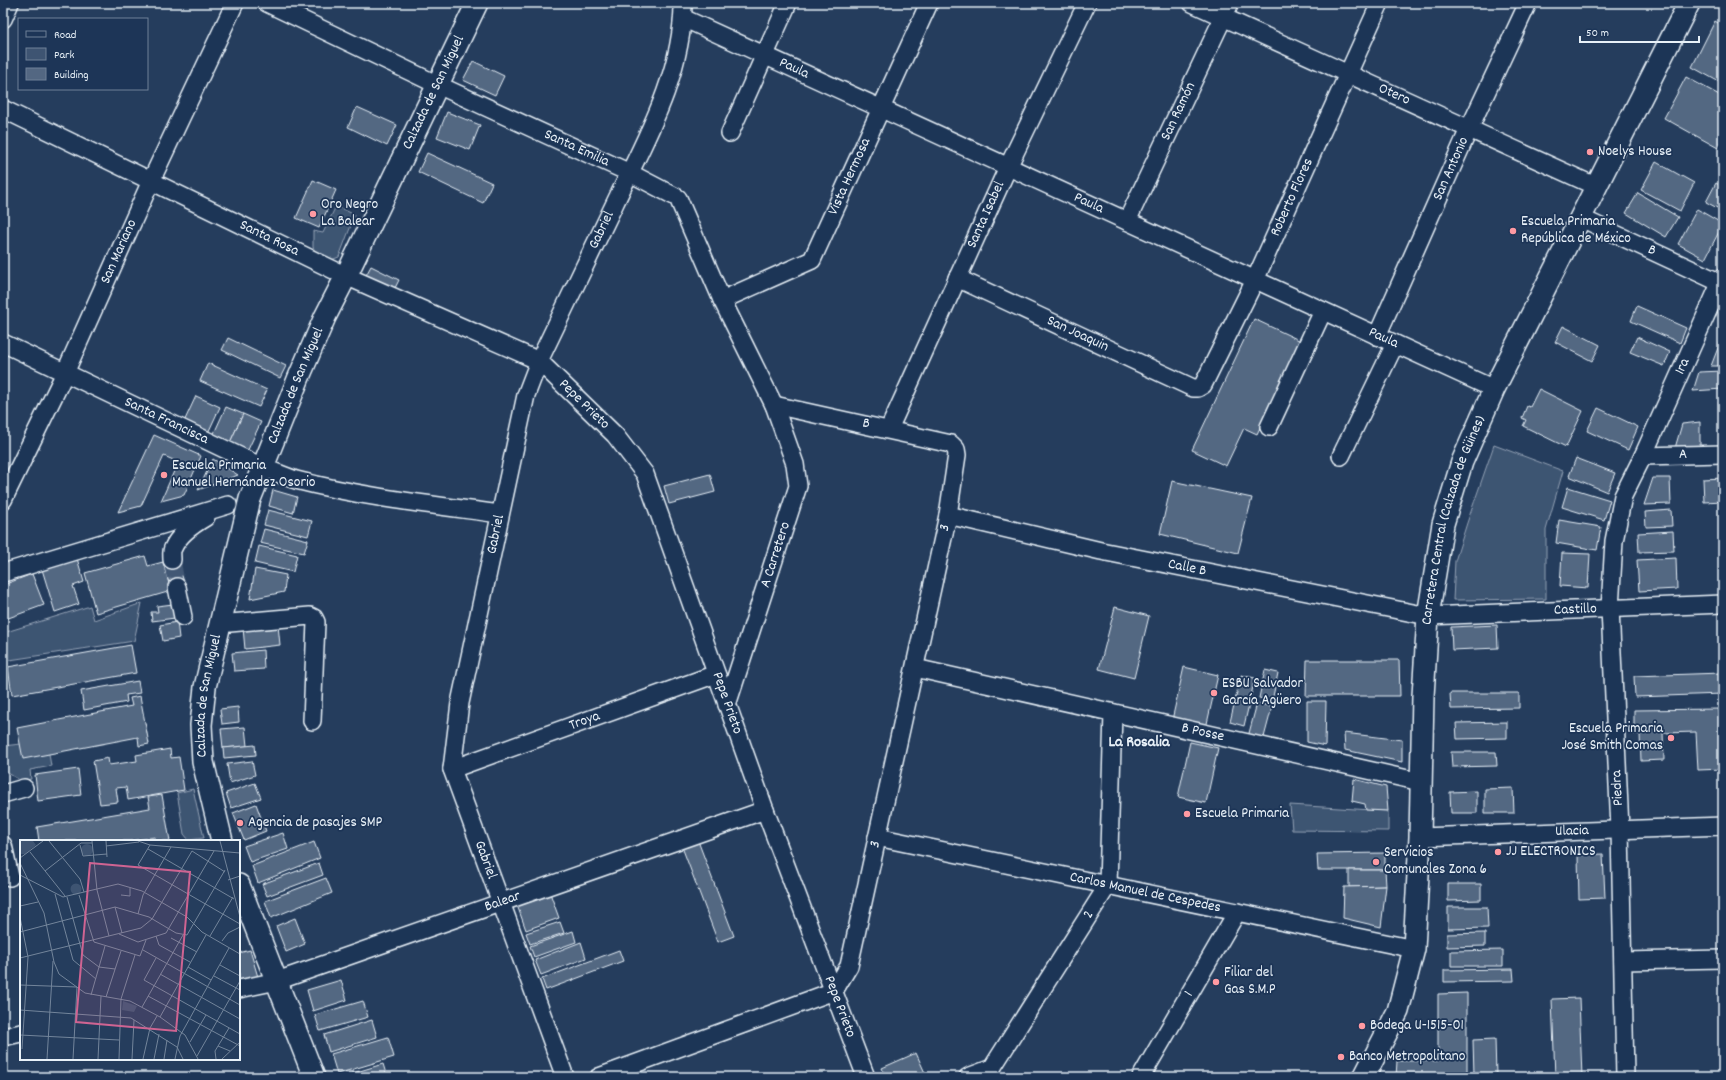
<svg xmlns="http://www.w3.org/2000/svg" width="1726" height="1080" font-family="Dekko,sans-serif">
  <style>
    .green { fill: #3e5472; stroke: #93a2b5 }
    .building { fill: #536782; stroke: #e8f1f8 }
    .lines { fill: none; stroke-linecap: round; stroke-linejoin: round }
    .minor-tunnel { stroke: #425874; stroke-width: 17; stroke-dasharray: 17 8; stroke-linecap: butt }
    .minor-casing { stroke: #e8f1f8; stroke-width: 20 }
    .major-casing { stroke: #e8f1f8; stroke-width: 24 }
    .minor { stroke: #1d3557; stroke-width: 17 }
    .major { stroke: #1d3557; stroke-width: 21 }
    .poi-dot { fill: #ff9aa2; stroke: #1d3557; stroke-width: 1.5 }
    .labels { text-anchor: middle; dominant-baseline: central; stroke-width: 3.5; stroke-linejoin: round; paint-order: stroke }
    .street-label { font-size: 15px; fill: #e8f1f8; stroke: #1d3557 }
    .poi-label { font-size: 15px; fill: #e8f1f8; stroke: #1d3557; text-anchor: start }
    .neighbourhood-label { font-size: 16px; font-weight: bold; fill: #e8f1f8; stroke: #1d3557 }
    .inset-road { fill: none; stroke: #73859b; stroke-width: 1 }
    .view { fill: #cf6492; fill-opacity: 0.15; stroke: #cf6492; stroke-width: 2 }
    .inset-edge { fill: none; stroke: #e8f1f8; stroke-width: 2 }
  </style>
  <rect width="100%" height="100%" fill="#253d5d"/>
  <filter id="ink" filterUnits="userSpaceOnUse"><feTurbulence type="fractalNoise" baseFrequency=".025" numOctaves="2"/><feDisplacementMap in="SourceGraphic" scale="8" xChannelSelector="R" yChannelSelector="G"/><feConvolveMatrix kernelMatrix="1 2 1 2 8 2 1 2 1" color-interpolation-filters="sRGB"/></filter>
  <g filter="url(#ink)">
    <g class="green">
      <path d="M336,206L355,215L339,257L331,260L317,256L313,247V231L323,233Z"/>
      <path d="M1494,445L1563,471L1546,530V599L1453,600L1455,561L1467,523Z"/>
      <path d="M142,603L134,641L3,661L4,677H3V633L90,606L94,620Z"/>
      <path d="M21,744L49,754L51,766L30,770L31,779L21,781L3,770V746Z"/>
      <path d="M193,789L204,838L189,840L184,834L177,793Z"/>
      <path d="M1290,805L1388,811V831L1292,830Z"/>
    </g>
    <g class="building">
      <path d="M1715,21L1723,26V84L1692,67Z"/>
      <path d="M473,61L504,76L495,95L463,80Z"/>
      <path d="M1686,77L1723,97V138L1718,148L1664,118Z"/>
      <path d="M357,107L397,125L387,146L348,127Z"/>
      <path d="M447,112L480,125L470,150L437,137Z"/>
      <path d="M427,153L492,183L483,203L418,172Z"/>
      <path d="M1656,162L1694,183L1680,211L1641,190Z"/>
      <path d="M313,180L336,190L319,228L296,218Z"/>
      <path d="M1716,183L1723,187V211L1706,202Z"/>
      <path d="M1638,193L1678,217L1666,237L1626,213Z"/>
      <path d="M1697,209L1723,224L1705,259L1678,244Z"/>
      <path d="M371,266L399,280L393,292L365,277Z"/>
      <path d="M1637,306L1686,328L1680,343L1631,321Z"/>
      <path d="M1254,319L1301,341L1257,434L1244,428L1226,466L1192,450Z"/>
      <path d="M1563,326L1600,345L1592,361L1555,342Z"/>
      <path d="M1723,335V366H1711Z"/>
      <path d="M1637,337L1670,352L1664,366L1630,352Z"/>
      <path d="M228,338L286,366L280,378L222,350Z"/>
      <path d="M208,363L267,390L259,407L200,381Z"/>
      <path d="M1723,371V389L1693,391L1699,372Z"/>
      <path d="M1539,389L1583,411L1566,447L1523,426L1526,420L1522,418L1527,406L1530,407Z"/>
      <path d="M196,396L220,407L207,435L183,424Z"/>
      <path d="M1719,402H1723V441H1721Z"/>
      <path d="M226,407L243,414L228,447L211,440Z"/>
      <path d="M1598,408L1638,427L1628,450L1587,431Z"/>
      <path d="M243,414L261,422L245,456L228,447Z"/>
      <path d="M1700,422V448H1675L1682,424Z"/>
      <path d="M154,435L201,456L184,495L161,501L178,462L164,456L141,506L118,512Z"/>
      <path d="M1576,458L1615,473L1607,492L1569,476Z"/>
      <path d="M213,459L238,475L198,490Z"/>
      <path d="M710,474L715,492L669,504L664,486Z"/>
      <path d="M1653,478H1670L1671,504L1644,505Z"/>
      <path d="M1723,478V501L1704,502L1703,479Z"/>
      <path d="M1172,481L1252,498L1238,553L1160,534Z"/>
      <path d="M1568,487L1610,500L1604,520L1562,507Z"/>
      <path d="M273,490L297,497L293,513L269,506Z"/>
      <path d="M268,510L312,521L308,536L264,525Z"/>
      <path d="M1671,510L1672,526L1646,527L1645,512Z"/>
      <path d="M1559,520L1601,527L1597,550L1556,543Z"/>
      <path d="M264,529L308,540L304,553L260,543Z"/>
      <path d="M1673,531L1674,551L1639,552L1638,533Z"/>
      <path d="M259,546L297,555L293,572L255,563Z"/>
      <path d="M1562,553L1590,554L1588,588L1560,586Z"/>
      <path d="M76,555L84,582L73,586L79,604L55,612L41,566Z"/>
      <path d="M145,556L148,566L163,562L171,591L96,613L85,573Z"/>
      <path d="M1676,558L1677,589L1639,591L1637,560Z"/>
      <path d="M179,566L184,582L170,586L165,570Z"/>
      <path d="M255,569L286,575L284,592L250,599Z"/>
      <path d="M32,574L44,605L3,620V585Z"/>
      <path d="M173,604L175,618L152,621L151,612H158L157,606Z"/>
      <path d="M1115,607L1149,616L1134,678L1099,669Z"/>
      <path d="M177,622L179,638L163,641L160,625Z"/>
      <path d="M278,625L280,645L245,649L243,628Z"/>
      <path d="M1497,625L1498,648L1452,650L1451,627Z"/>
      <path d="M131,645L136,673L12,695L8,667Z"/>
      <path d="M263,650L264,669L234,671L232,653Z"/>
      <path d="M1307,660H1399L1400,696H1306Z"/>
      <path d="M1184,667L1218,675L1206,728L1172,720Z"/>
      <path d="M1265,670L1278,673L1272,701L1259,698Z"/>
      <path d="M1722,673L1723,694L1635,697L1634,676Z"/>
      <path d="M1241,675L1255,678L1244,726L1230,722Z"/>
      <path d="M138,681L140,693L126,695L127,702L84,710L81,691Z"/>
      <path d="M1450,693H1519V708L1451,709Z"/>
      <path d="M140,696L149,744L139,746L138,737L23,759L17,728L132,706L130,698Z"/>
      <path d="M1307,701H1326L1325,746L1307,742Z"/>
      <path d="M1257,703L1272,707L1263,741L1248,737Z"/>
      <path d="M238,707L239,722L222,724L220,709Z"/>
      <path d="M1719,709L1723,769L1698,770L1696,732L1663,733L1664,760L1641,761L1640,734H1634V710Z"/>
      <path d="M1507,722V738L1457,739L1456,723Z"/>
      <path d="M245,727L247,746L223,748L221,729Z"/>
      <path d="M1344,733L1402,740V762L1345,750Z"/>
      <path d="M1190,742L1218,748L1206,803L1178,797Z"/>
      <path d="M255,745L256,755L224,758L223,748Z"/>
      <path d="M170,749L171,758L179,757L184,790L128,800L126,787L116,788L118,802L100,804L93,761L108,758L109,765L137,761L136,755Z"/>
      <path d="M1451,752H1496L1497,766L1452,767Z"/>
      <path d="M252,761L255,775L230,783L227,764Z"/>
      <path d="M78,769L81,795L38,801L35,775Z"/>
      <path d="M1354,779L1386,787L1388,811L1366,810L1365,804L1352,801Z"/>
      <path d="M255,783L261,798L231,808L226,793Z"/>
      <path d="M1513,788L1514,813H1485V789Z"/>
      <path d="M1477,791V813H1451L1450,792Z"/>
      <path d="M162,795L170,841H156L155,837L130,841H39L37,827L150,808L148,797Z"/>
      <path d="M256,804L266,831L244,840L233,813Z"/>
      <path d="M283,833L288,849L250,862L244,846Z"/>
      <path d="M698,841L734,936L718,942L682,847Z"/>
      <path d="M314,842L320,858L258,883L252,866Z"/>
      <path d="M1385,853V870H1318L1317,854Z"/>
      <path d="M1603,854L1605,898L1579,899L1578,855Z"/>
      <path d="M319,863L323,875L267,896L262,884Z"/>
      <path d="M1349,870H1385L1386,886L1349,887Z"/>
      <path d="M326,878L332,893L271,918L265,901Z"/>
      <path d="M1448,884H1481V900L1448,901Z"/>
      <path d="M1386,886L1381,927L1343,918L1344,887Z"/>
      <path d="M550,893L559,918L526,930L517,905Z"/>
      <path d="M1448,907H1487L1488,928L1448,929Z"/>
      <path d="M295,918L305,944L286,952L276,926Z"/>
      <path d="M560,922L564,933L530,944L526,933Z"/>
      <path d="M573,931L576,942L534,957L530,946Z"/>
      <path d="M1485,933V946L1447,947V934Z"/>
      <path d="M581,942L586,958L541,975L535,960Z"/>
      <path d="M250,950L258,977L239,982V953Z"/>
      <path d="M619,950L623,961L546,990L542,979Z"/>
      <path d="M1503,950V966H1451V951Z"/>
      <path d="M1513,969L1514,981L1444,982V970Z"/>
      <path d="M341,980L347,1000L313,1011L307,990Z"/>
      <path d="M1467,993V1077H1396L1397,1061H1438V994Z"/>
      <path d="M1579,998L1582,1077H1555L1552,999Z"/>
      <path d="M363,1001L368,1017L320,1031L315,1015Z"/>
      <path d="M372,1020L377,1037L329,1052L324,1035Z"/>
      <path d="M388,1037L394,1057L337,1074L331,1054Z"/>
      <path d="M1495,1039L1496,1075H1474L1473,1040Z"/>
      <path d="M916,1053L926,1075L921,1077H886L882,1068Z"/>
      <path d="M383,1064L387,1077H340Z"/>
    </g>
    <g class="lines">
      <path class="minor-tunnel" d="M172,560L177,587"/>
      <defs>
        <g id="minor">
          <path id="s1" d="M267,3L438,85L630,173L678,198L722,300L774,405L795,464L798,486L727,705"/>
          <path id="s2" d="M1192,3L1595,186"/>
          <path id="s3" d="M683,18L1494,389"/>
          <path d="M3,19L10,3"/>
          <path id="s4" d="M3,109L346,276L539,361L615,435L645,474L765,810L866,1077"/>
          <path d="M730,133L788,3"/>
          <path id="s5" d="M1581,218L1723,284"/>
          <path id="s6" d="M1127,221L1230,3"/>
          <path id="s7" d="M957,278L1193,388H1198L1203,385L1255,280L1380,3"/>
          <path id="s8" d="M722,300L812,260L929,3"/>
          <path id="s9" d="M1377,336L1469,129L1528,3"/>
          <path id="s10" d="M3,343L262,467C273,471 284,476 296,480C361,497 434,505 500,514"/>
          <path d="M1269,427L1323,311"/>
          <path id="s11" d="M889,429L1008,167L1087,3"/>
          <path d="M1341,456L1395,344"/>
          <path id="s12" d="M1643,456L1723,454"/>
          <path id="s13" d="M3,500L65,373L151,181L235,3"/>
          <path id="s14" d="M948,515L1101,551L1428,616L1723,604"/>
          <path d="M172,560C172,556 171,551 173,548C179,534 194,524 206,517"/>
          <path d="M3,573L228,505"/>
          <path d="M177,587L183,617"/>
          <path d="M219,624L310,616L314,618L316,622L312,721"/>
          <path id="s15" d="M915,668L1421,782"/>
          <path id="s16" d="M452,769L716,674"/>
          <path d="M3,794L24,788"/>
          <path id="s17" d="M877,837L1414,949"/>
          <path id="s18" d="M1420,837L1723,826"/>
          <path d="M3,845L10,877"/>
          <path d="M1623,961L1723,959"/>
          <path id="s19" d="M239,989L277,981L765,810"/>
          <path d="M3,1037L21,1033"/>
          <path id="s20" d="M565,1077L452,769L460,703L526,395L539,361C564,308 590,256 615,203C645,140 683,74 683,3"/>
          <path id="s21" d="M599,1077L834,991L849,966L948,515L957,455L956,449L951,444L774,405"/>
          <path id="s22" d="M968,1077L992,1068L1108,885L1113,713"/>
          <path id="s23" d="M1141,1077L1237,912"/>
          <path id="s24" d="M1625,1077L1620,829L1610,608L1614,541L1623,496L1643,456L1723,277"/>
        </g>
        <g id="major">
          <path id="s25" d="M222,841L203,762L201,725L205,687L250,499L299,377L325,317L346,276L477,3"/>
          <path d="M239,885L314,1077"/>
          <path id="s26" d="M1364,1077L1398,1011L1414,949L1420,837L1423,696L1428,616L1443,524L1462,462L1494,389L1689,3"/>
        </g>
      </defs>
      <use href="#minor" class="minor-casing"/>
      <use href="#major" class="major-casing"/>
      <use href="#minor" class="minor"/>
      <use href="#major" class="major"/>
    </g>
  </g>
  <g class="poi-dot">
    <circle cx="1590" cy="152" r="4"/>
    <circle cx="313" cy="214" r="4"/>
    <circle cx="1513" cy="231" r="4"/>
    <circle cx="164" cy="475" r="4"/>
    <circle cx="1214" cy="693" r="4"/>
    <circle cx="1671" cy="738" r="4"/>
    <circle cx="1187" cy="814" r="4"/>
    <circle cx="240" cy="823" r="4"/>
    <circle cx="1498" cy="852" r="4"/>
    <circle cx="1376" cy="862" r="4"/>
    <circle cx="1216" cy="982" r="4"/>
    <circle cx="1362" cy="1026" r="4"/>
    <circle cx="1341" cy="1057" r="4"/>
  </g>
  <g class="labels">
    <g class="street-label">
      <text stroke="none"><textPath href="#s3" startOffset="122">Paula</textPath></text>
      <text stroke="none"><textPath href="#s25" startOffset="796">Calzada de San Miguel</textPath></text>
      <text stroke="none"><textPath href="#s2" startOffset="222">Otero</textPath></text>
      <text stroke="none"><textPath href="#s6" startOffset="121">San Ramón</textPath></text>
      <text stroke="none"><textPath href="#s1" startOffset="342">Santa Emilia</textPath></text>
      <text stroke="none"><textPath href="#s9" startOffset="183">San Antonio</textPath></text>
      <text stroke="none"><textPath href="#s8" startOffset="190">Vista Hermosa</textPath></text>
      <text stroke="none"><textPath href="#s7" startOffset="479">Roberto Flores</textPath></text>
      <text stroke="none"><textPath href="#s3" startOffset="446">Paula</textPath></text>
      <text stroke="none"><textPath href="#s11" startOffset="235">Santa Isabel</textPath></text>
      <text stroke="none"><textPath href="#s20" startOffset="891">Gabriel</textPath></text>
      <text stroke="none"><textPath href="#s4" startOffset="296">Santa Rosa</textPath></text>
      <text stroke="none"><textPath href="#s13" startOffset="274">San Mariano</textPath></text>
      <text stroke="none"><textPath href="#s5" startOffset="78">B</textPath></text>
      <text stroke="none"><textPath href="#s7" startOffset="133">San Joaquin</textPath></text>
      <text stroke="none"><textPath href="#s3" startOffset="770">Paula</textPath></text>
      <text stroke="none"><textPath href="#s24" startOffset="725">1ra</textPath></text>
      <text stroke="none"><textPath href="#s25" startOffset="472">Calzada de San Miguel</textPath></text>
      <text stroke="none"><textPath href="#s4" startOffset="655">Pepe Prieto</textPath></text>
      <text stroke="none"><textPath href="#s10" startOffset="181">Santa Francisca</textPath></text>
      <text transform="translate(866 424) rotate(12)">B</text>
      <text stroke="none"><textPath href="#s12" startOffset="40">A</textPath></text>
      <text stroke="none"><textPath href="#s26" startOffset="571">Carretera Central (Calzada de Güines)</textPath></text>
      <text stroke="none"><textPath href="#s21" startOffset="728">3</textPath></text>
      <text stroke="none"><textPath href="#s20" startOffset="567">Gabriel</textPath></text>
      <text transform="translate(776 555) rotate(-72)">A Carretero</text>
      <text stroke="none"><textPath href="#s14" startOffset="245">Calle B</textPath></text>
      <text stroke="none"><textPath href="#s14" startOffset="638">Castillo</textPath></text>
      <text stroke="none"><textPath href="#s25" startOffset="148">Calzada de San Miguel</textPath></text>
      <text stroke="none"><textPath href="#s4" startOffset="991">Pepe Prieto</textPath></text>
      <text stroke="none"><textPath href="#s16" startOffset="141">Troya</textPath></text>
      <text stroke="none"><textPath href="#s15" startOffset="295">B Posse</textPath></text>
      <text transform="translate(1618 788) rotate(-93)">Piedra</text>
      <text stroke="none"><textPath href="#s18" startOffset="152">Ulacia</textPath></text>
      <text stroke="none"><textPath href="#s21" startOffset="404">3</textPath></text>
      <text transform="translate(485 860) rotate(70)">Gabriel</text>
      <text stroke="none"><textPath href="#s17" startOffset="274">Carlos Manuel de Cespedes</textPath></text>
      <text stroke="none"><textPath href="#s19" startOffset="278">Balear</textPath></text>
      <text stroke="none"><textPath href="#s22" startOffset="207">2</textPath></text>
      <text stroke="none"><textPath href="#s23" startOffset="96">1</textPath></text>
      <text stroke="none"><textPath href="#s4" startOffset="1315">Pepe Prieto</textPath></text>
    </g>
    <g class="poi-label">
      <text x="1598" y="152">Noelys House</text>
      <text x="321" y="205">Oro Negro<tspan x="321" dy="17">La Balear</tspan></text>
      <text x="1521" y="222">Escuela Primaria<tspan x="1521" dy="17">República de México</tspan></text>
      <text x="172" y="466">Escuela Primaria<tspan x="172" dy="17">Manuel Hernández Osorio</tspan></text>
      <text x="1222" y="684">ESBU Salvador<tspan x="1222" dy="17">García Agüero</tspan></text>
      <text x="1663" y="729" text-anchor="end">Escuela Primaria<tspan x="1663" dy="17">José Smith Comas</tspan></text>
      <text x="1195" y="814">Escuela Primaria</text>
      <text x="248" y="823">Agencia de pasajes SMP</text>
      <text x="1506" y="852">JJ ELECTRONICS</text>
      <text x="1384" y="853">Servicios<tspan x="1384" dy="17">Comunales Zona 6</tspan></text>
      <text x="1224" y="973">Filiar del<tspan x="1224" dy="17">Gas S.M.P</tspan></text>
      <text x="1370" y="1026">Bodega U-1515-01</text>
      <text x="1349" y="1057">Banco Metropolitano</text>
    </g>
    <g class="neighbourhood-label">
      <text x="1139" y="742">La Rosalia</text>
    </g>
  </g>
  <g transform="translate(20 840)">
    <rect width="220" height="220" fill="#253d5d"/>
    <path d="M0,1H13L16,5L5,14H0ZM61 10a6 6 0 1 1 12 0a6 6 0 1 1-12 0ZM50.5 49a5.5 5.5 0 1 1 11 0a5.5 5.5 0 1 1-11 0ZM103,161L117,166L114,172L102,170Z" fill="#3e5472"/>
    <path class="inset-road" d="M29,1L60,39L64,52M72,1L77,50L89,96M86,1L87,17M118,1L130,5L220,13M200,1L220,77M60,5L63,16L87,14M130,5L118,25L220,84M86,6L119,2M128,9L214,59M172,11L205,32M10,12L45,56M0,18L23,1M0,23L24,73L34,122L39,134L65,153L110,161L140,177L165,195L178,219M25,31L61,3H72M0,35L43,57L98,44L122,51L167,77L182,92L220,114M208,40L220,36M35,54L53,120L76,139M59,55L74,102L120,116L126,100M101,55L110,56V48M47,57L63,115L79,127L95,129M0,66L18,62M95,67L102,93M118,74L123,55L151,7M0,77L8,117L2,209M0,92L95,67L129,77L156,93L167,95L205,30M99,94L118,102L146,93L194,11M136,96L139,105L170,122M190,96L213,57M151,98L177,112M202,101L208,93L220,87M123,110L220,165M0,118L121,88L132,79L172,11M136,118L124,140L220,194M200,125L220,136M168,127L191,140M140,134L220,179M194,136L220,150M0,145L57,147L53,219M71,155L85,106M128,156L220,206M86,157L101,111M122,167L163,95M0,170L111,178L157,207L163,219M140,177L186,95M0,195L99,200M170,202L186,175M198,206L210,211M177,216L220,141M27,219L33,121M78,219L81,156M99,219L101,159L115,115M112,219L114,180M123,219L130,188L137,176M134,219L139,194M144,219L147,200M155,219L160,196L209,108M196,219L195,211L209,188M202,219L220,202"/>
    <path class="view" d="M70,23L170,32L156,191L56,182Z"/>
    <rect width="220" height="220" class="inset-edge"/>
  </g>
  <rect width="1726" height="1080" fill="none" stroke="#1d3557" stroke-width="16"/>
  <rect x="8" y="8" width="1710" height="1064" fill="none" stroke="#e8f1f8" stroke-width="1.5" filter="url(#ink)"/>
  <rect x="18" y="18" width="130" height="72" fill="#1d3557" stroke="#6e8097"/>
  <rect x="26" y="31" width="20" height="6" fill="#1d3557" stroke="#6e8097"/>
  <text x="54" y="38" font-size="12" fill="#e8f1f8">Road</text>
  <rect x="26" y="48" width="20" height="12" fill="#3e5472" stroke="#6e8097"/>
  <text x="54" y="58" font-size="12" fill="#e8f1f8">Park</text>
  <rect x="26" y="68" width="20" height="12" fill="#536782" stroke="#6e8097"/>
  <text x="54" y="78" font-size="12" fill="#e8f1f8">Building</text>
  <path d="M1580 36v6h119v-6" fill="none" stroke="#e8f1f8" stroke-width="2"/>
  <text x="1586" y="36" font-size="12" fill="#e8f1f8" stroke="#1d3557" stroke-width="3" paint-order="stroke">50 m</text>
</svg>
